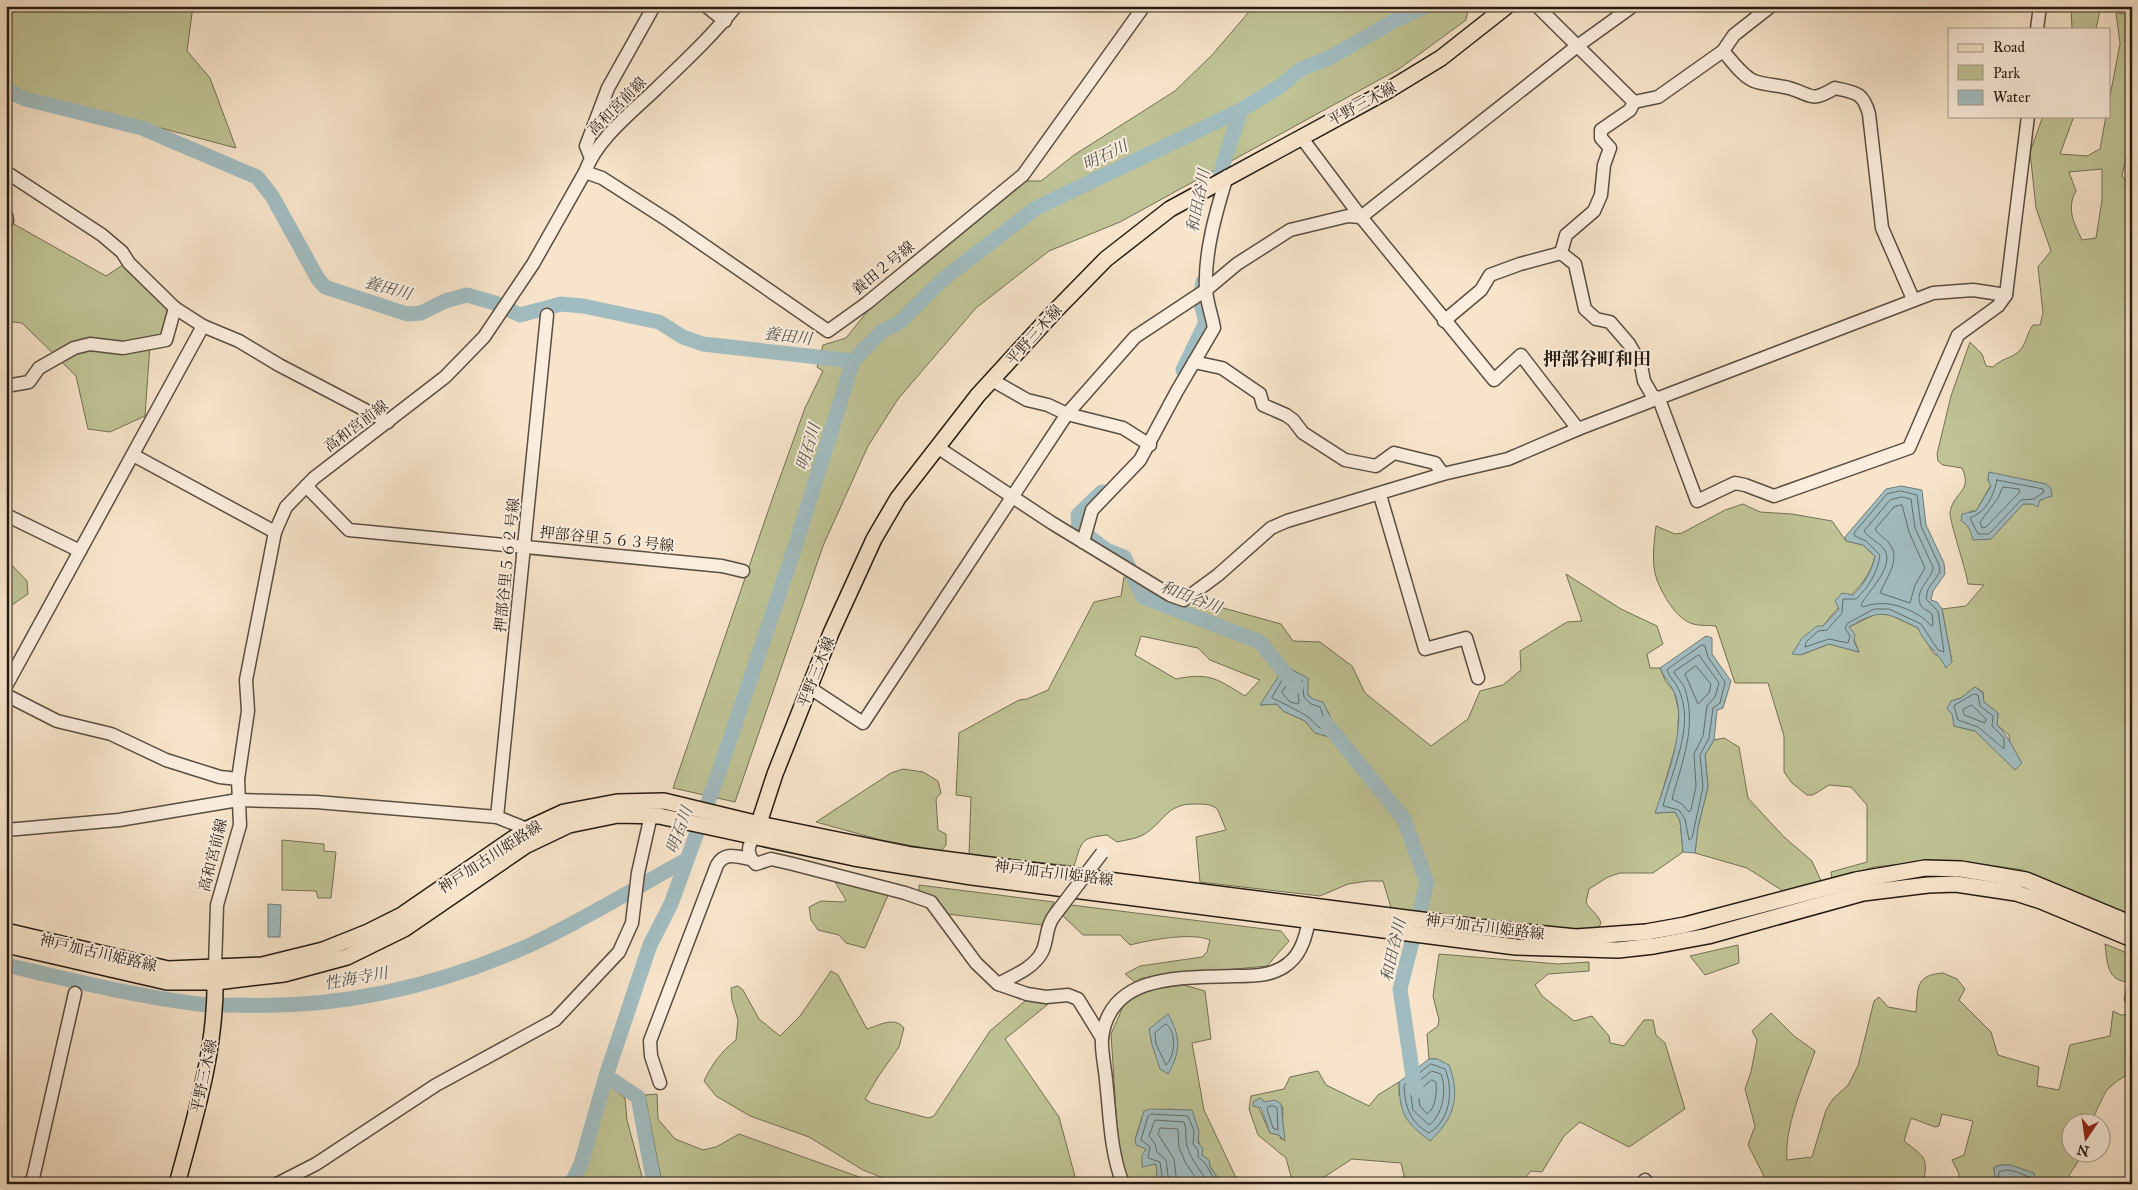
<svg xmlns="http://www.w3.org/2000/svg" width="2138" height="1190" font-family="'IM FELL Great Primer','Noto Serif JP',serif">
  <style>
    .green { fill: #bfc395; stroke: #727054; fill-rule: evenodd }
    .water { fill: #a1bcc0; stroke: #6f7c7b }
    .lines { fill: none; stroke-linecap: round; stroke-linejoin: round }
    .shore { stroke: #626c6a; stroke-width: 1 }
    .river { stroke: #a1bcc0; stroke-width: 15 }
    .minor-casing { stroke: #594e41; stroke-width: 15 }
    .major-casing { stroke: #241c13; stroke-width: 18 }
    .minor { stroke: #faeddd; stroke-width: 12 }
    .major { stroke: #f7e4ca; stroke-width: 15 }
    .minor-bridge-casing { stroke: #594e41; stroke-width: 15; stroke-linecap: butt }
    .minor-bridge { stroke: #faeddd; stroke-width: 12 }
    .labels { text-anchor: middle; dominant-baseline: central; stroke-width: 4; stroke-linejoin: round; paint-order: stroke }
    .street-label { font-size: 15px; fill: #241c13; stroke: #faeddd }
    .water-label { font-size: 16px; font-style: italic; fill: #505450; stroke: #faeddd }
    .quarter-label { font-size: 18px; font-weight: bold; fill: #241c13; stroke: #faeddd }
  </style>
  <rect width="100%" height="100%" fill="#f7e4ca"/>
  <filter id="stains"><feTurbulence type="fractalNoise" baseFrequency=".004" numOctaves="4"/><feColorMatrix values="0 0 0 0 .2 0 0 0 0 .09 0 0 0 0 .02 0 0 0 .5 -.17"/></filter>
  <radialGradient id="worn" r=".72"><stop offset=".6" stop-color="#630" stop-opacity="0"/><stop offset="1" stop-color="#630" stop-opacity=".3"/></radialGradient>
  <g class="green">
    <path d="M6,6H193L187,51L210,78L236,148L6,87Z"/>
    <path d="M1254,6H1469L1466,20L1399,69L1120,222L1049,251L976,308L898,399L868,446L823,546L735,802L673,788L774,494L805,408L823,371L817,367L823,345L846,338L883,292L1025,181H1041L1074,155L1175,91L1212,55Z"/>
    <path d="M2071,6H2101L2096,29H2072Z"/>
    <path d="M2132,6V130L2122,176L2132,189V917L2023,870L1969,862L1930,861L1874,867L1832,880L1831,872L1867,862V805L1851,787L1829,785L1813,795H1807L1792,783L1784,772V736L1768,683H1735L1716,626C1709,625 1700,626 1693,624C1676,619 1663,595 1657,580C1651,564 1654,542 1656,526L1675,534L1682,533L1725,510L1743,504L1760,512L1792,514L1832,521L1846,541L1863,545L1875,556C1869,583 1849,595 1832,615C1821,628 1811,642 1801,655L1829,644L1859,652L1849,627L1876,614H1888L1918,628L1934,654L1952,662L1942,609L1966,606L1984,585L1968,584C1966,569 1949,520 1950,512C1954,491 1973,492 1962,468L1943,465L1938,461L1937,454L1951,396L1970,342L1982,354L1986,366L1993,367C2003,358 2009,359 2017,353C2027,345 2026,334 2033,325H2040L2043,313L2038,267L2051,251L2036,208L2030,152L2043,116H2074L2060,154L2087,156L2100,149L2106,116H2109V101L2120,44L2116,12L2122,14ZM2102,169V200L2096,238L2082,240C2074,223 2066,209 2076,191L2069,172ZM1989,473L2046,484L2045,498L2033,504H2023L1991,539H1977L1966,524L1970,511H1976L1991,485L1988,480ZM1975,687L1983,692V702L1998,713L1997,725L2009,735L2010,744L1995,749L1975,731L1954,726L1952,701L1961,698Z"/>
    <path d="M12,223L106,276L123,265L166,302L170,335L150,345L145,416L110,432L88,429L76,376L22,323L6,321V226Z"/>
    <path d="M6,559L27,581L28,594L6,609Z"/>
    <path d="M1566,574L1621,609L1657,626L1663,644L1647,654L1650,668H1660L1666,682L1674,691L1679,712L1678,723V738L1656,813L1675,812L1680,821L1683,852L1653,873H1620L1608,877L1589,889L1586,902C1590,910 1598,914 1601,923L1598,929H1567L1392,911L1383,881H1368L1348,884L1320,896L1200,882L1196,837L1226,830L1218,810C1212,804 1205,804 1196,804C1166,803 1165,822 1143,835C1136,839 1125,840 1117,842L1107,835C1080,838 1082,841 1074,866L969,855L971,797L956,795L959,733L1019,700L1027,699L1048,690L1094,602L1121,596L1124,577L1186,611L1198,601L1281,624L1293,641L1320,642L1352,666L1365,693L1431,746L1468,719L1480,691L1503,685L1521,670L1520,651L1567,622L1582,621ZM1141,636L1198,648L1210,660L1260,680L1245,696C1217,679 1210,672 1176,679L1135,655ZM1308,695L1328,711L1329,718L1339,732L1337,739L1315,733L1305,721L1283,711L1277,704L1261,705Z"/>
    <path d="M1724,738L1739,747L1748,798L1784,837L1812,861L1822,883L1786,893L1747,868L1695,853L1698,827L1708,787L1705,755L1714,740Z"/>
    <path d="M903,769L923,772L938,781L941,793L936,799L938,830L946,834V845L941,851L881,840L816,822L891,773Z"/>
    <path d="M282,840L324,844V851L336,852L331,898H318L316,891L282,890Z"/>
    <path d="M835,882L889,893L865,948L846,943L839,935L818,930L811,920L809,907L821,901L843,902L846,900Z"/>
    <path d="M919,885L1054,902L1042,925L947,914L919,894Z"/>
    <path d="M1071,905L1281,931L1289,941L1267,966L1142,978L1135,982L1125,974L1140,966L1202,957L1207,952L1210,940C1191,932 1150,940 1130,945L1120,935H1083L1063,916Z"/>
    <path d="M2105,944L2132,955V1012L2124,1000L2128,982C2107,981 2107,962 2105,944Z"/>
    <path d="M1738,945L1739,963L1705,975L1690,956Z"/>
    <path d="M1439,954L1558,964L1589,962V971L1548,974L1535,985L1542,996L1574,1021L1592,1016L1609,1036L1610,1043L1624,1046L1644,1020H1653L1656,1035L1665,1043L1685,1109L1629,1147L1580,1122L1564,1136L1542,1172L1531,1171L1520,1184H1406L1401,1163L1352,1159L1321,1179L1319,1184H1293L1286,1158L1258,1135L1249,1109L1251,1096L1284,1089L1290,1077L1318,1071L1326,1085L1369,1106L1378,1095L1399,1082V1096L1437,1059H1429L1427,1034L1438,1026L1439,1020L1433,996ZM1258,1106L1283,1107L1282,1140L1279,1135L1270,1133Z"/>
    <path d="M831,971L838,975L867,1029C880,1025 894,1016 904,1028L899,1047L878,1077L865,1099L871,1103L928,1118L934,1116L990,1031L1025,1001L1057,997L1005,1039L1059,1117L1077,1184H899L863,1170L809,1137L750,1116L716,1096L704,1081C712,1064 721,1052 736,1040L738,1020L732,1000L731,988L738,986L743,990L759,1019L780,1036L800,1016Z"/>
    <path d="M1943,973L1957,979L1965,989L1959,1000L1991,1032L1998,1055L2039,1067L2037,1086L2059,1090L2070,1045L2110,1036L2113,1011L2121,1015L2132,1014V1076L2130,1073C2122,1078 2113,1083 2107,1090C2105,1092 2092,1119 2092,1122H2070V1152L2084,1153L2069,1175L2072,1184H2036V1179C2022,1171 2011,1161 1994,1167L1995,1178L1991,1184H1957L1959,1174L1952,1160L1964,1155L1973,1121L1942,1114L1939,1126L1935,1127L1911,1118L1904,1141C1924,1157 1929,1156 1923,1184H1768L1748,1145L1755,1126L1745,1089L1751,1072L1757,1040L1752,1031L1771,1013L1794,1036L1815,1051C1804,1083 1784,1127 1787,1160L1812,1157L1826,1110L1833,1099L1848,1085L1858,1066L1874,1001L1879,997L1888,1007L1916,1012C1918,988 1915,975 1943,973Z"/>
    <path d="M1184,985L1205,991L1211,1039L1192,1043L1204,1110L1239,1184H1222L1202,1155L1198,1138L1173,1109L1144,1111L1135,1140L1146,1149L1151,1164H1156L1158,1184H1129L1119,1158L1111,1034L1125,1002L1146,990Z"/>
    <path d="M610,1086L625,1098L627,1120L644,1184H580Z"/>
    <path d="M657,1094L658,1119L675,1139L703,1150L716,1147L739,1134L862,1178L866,1184H662L645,1095Z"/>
  </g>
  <g class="water">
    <path d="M1989,472L2046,484L2051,488L2052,496L2040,500L2038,507L2032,504H2023L1991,539L1973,540C1971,532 1969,525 1961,521L1962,514L1976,511L1991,486L1988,480Z"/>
    <path d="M1901,486L1922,490L1926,525L1944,563L1945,574L1933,591L1931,600L1937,602L1942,609L1952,662L1946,668C1939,653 1924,644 1918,628C1885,612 1882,608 1849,627L1855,634L1854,642L1859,652L1829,644L1800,655L1792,654L1802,638L1817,626H1823L1839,609L1835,601L1842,593L1853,595C1864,584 1872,571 1875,556L1863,545L1846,541L1845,537L1886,489Z"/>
    <path d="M1706,636L1712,638V654L1731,681L1723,708L1717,710L1714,740L1705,755L1708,787L1698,827L1695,853L1683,852L1680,821L1675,812L1655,813C1665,783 1690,720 1673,690C1669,682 1663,676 1660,668Z"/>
    <path d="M1285,666L1308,678V695L1313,699L1323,702L1341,738L1337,739L1315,733L1305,721L1283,711L1277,704L1260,705Z"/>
    <path d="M1975,687L1983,693L1984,702L1998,713L1997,725C2009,736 2013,749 2022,763L2015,770L1975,731L1954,726L1952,714L1947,709L1951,701L1961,698Z"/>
    <path d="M268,904L281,905L280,937H268Z"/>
    <path d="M1168,1014C1181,1036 1181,1052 1168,1074L1160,1069L1152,1045L1149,1029Z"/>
    <path d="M1429,1059H1437L1449,1065C1461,1096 1454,1119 1430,1141C1404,1121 1400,1114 1399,1082Z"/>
    <path d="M1260,1098L1265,1102L1275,1100L1281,1104L1285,1141L1279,1135L1270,1133L1261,1108L1253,1106V1102Z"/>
    <path d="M1150,1109L1192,1110L1199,1131L1198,1143L1203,1148L1202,1155L1209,1160L1210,1167L1222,1184H1158L1156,1164L1142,1167V1155L1146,1149L1136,1145L1135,1140L1144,1111Z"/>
    <path d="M2001,1165H2011L2034,1173L2036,1184H1991L1995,1178L1994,1167Z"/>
  </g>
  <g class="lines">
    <g class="shore">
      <path d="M1997,480L2043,489L2044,492L2034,499L2021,500L1989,534H1978L1970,518C1987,511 1993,497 1997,480Z"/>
      <path d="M2003,487L2019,489L2020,492L1986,527L1982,528L1980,522L1998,498Z"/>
      <path d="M1901,491L1917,495L1921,526L1939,565L1940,572L1928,589L1926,599L1938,611L1944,652L1938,650L1921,624L1889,609H1874L1848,623L1845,628L1850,636L1848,643L1829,639L1805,647L1806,642L1818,631L1827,630L1842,613L1843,599H1856C1868,588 1878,572 1880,555L1866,541L1855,536L1854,533L1887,494Z"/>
      <path d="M1902,497L1911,499L1915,528L1933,567C1933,579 1911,592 1922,607C1925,610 1929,611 1932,614L1933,624L1932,626C1928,624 1927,621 1923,618C1905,606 1884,599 1863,607L1861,605C1867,592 1896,566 1884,549C1879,542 1867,537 1864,531L1890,500Z"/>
      <path d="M1902,505L1909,532L1925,568L1915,585L1910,603L1880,593C1886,578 1902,559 1889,543C1885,538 1878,535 1875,529L1894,507Z"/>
      <path d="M1702,645L1705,646L1708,657L1725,682L1720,703L1713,708L1709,738L1700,755L1703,787L1692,838L1689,840L1685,819L1679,810L1663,806C1672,769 1695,727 1679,690C1676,682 1669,678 1667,670Z"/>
      <path d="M1699,655L1719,683L1715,697L1707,706L1703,736L1694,754L1696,786L1691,810L1689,812L1682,804L1672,799C1682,762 1697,727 1685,689C1683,682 1677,679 1674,672Z"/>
      <path d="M1696,666L1711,684L1709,693L1698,704L1685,674Z"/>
      <path d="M1286,674L1302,681L1304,697L1311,704L1320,707L1328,729C1317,730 1316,723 1308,717C1303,713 1277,700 1272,698Z"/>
      <path d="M1289,682L1297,685L1299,702L1298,704L1290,702L1282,693Z"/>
      <path d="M1974,694L1978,695L1980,706L1993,716L1992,726L2004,738V749L1978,727L1958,720L1954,706Z"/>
      <path d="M1972,705L1986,719L1985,723L1964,715L1963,710Z"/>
      <path d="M1166,1024C1177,1031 1175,1057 1166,1065L1156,1044L1155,1033Z"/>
      <path d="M1431,1064L1445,1069C1454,1090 1450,1121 1429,1133C1410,1122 1405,1107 1404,1086Z"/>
      <path d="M1432,1071L1441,1074C1447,1090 1443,1115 1429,1125L1413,1110L1410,1089Z"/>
      <path d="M1432,1080L1436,1082C1437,1092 1436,1108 1427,1114L1420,1106L1418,1092Z"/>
      <path d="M1269,1106H1274L1277,1108L1278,1130L1273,1128L1267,1109Z"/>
      <path d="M1163,1184L1160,1162L1148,1158L1150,1147L1141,1140L1148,1116L1151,1114L1188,1116L1194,1131L1193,1144L1198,1150V1157L1205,1163L1217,1184"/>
      <path d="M1169,1184L1166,1160L1157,1152L1155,1144L1149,1136L1155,1120L1184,1122C1187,1130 1185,1138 1187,1146C1191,1160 1201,1171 1209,1184"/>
      <path d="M1177,1184L1174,1159L1158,1134L1160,1128L1178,1129L1179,1147L1185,1162L1200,1184"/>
      <path d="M1997,1184L1999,1172C2008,1167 2019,1173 2029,1177L2032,1184"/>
    </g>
    <g class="river">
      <path d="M6,90L25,99L142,128L257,177L272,196L318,279L325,287L407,314L421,313L445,301L467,295L495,303L520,315L561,304L583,306L659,322L683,337L703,344L853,361"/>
      <path d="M1217,192L1224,161L1241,110"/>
      <path d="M1183,370L1206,322L1200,300L1203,282"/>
      <path d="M1102,492L1078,515L1079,529L1106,550L1124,557L1143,597L1260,642L1296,686"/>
      <path d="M1326,723L1404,819L1427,883L1400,989L1414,1084L1417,1091"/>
      <path d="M6,965C70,980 134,996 199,1004C211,1006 224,1005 237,1005C338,1009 438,986 530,945C584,920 635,888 686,860"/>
      <path d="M606,1076L638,1097L654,1184"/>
      <path d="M571,1184L581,1164L606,1076L650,945L671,904L720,769L795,547L853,361L882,331L899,323L942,280L1036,208L1241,110L1279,87L1301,69L1329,58L1394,21L1426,6"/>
    </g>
    <defs>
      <g id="minor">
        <path d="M706,6L725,21"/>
        <path d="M1537,6L1634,102"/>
        <path d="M2037,29L2040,6"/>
        <path d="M1723,51C1732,61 1742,76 1754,81C1765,85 1778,85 1789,88C1813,95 1810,103 1835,88C1856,93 1863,92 1869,114L1882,228L1913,299"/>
        <path d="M1634,102L1658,97L1723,51L1734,35L1771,6"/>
        <path d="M1301,137L1361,217L1494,380L1521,355L1578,429"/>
        <path d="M590,156L586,146L608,88L654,6"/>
        <path d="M6,172L102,235L122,252L129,263L175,308L203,326L239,341L279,365L388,422"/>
        <path d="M585,172L602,178L669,221L828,331L867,303L1023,175L1144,6"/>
        <path d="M6,215L7,221"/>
        <path d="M1561,253L1575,264L1585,309L1596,319L1610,322L1629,344L1641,365L1644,381L1652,395L1659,399L1697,501L1735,483L1745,485L1774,496L1909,448L1958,335L1998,306L2006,295L2028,116"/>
        <path d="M1561,253L1566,235L1594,211L1601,195L1604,165L1610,148L1601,138V130L1630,110L1634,102"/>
        <path d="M1444,321L1481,290L1490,275L1520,264L1561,253"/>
        <path d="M1194,362L1222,368L1260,394L1263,405L1286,415L1293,420L1303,433L1345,460L1376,466L1394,453L1435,463L1443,474"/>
        <path d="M992,380L1027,400L1048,405L1067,414L1123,428L1150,445"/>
        <path d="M6,386L29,382L39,368L74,348L90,344L123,348L166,340L175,308"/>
        <path d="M937,447L1052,523L1170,595L1184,600L1218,575L1271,528L1287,521L1443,474L1508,459L1578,429L1933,293L1973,290L2006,295"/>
        <path d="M133,455L275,532"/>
        <path d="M306,486L349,530L722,566L743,571"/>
        <path d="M1380,495L1425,649L1466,638L1478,678"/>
        <path d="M6,515L80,551"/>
        <path d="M1083,542L1092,510L1140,460L1177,391L1214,328C1212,316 1207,303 1206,290C1204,253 1216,212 1227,176"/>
        <path d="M6,686L203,326"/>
        <path d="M810,688L863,723L1067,414L1135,337L1206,290L1237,264L1290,230L1348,216L1361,217L1576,47L1633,6"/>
        <path d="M6,695L57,721L111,734L166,760L220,777L238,779"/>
        <path d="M497,817L547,315"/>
        <path d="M6,830L119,820L238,800L316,802L497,817L527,829"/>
        <path d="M755,836C747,846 746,854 756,864L771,859L793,864L905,893L931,902L976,963L998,984L1027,994L1046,997L1068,995L1078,999L1102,1038"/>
        <path d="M215,967L217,905L240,825L238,779L248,711L246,680L275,532L286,507L314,478L445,377L484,337L533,264L585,172C597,139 631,113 656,89C684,62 712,36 736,6"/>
        <path d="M998,984C1013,976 1034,968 1042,952C1048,940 1045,928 1054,916"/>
        <path d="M660,1083L651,1056L650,1041L717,865C725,851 737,857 750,859"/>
        <path d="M1645,1180L1648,1184"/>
        <path d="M29,1184L33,1178L75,993"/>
        <path d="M277,1184L316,1164L436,1085L555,1020L619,952L632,923L638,873L651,815"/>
        <path d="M1123,1184C1110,1151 1110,1115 1106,1080C1105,1067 1101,1051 1102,1038C1110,972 1185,978 1235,976C1254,976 1274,976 1289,963C1304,951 1307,929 1311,912"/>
      </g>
      <g id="major">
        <path d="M756,832L775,774L831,633L874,539L898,498L978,395L1056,310L1106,259L1170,209L1387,91L1441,58L1507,6"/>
        <path d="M6,931L168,969L262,965L323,950L368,932L402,915L527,829L564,812L617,802L664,801L759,824L912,855L1477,927L1576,937L1646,932L1685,925L1856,880L1925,868L1961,869L2026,880L2132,924"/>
        <path d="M6,945L167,982H216L284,974L347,957L404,929L525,846L569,825L618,815L659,816L854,858L972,877L1516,947L1618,950L1654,946L1708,936L1863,893L1928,885L1956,884L2016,893L2041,901L2132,939"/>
        <path d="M177,1184C196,1114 217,1046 215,974"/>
      </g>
    </defs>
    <use href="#minor" class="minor-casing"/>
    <use href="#major" class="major-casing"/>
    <use href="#minor" class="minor"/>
    <use href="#major" class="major"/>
    <defs>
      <path id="minor-bridge" d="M1054,916L1102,853"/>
    </defs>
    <use href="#minor-bridge" class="minor-bridge-casing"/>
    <use href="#minor-bridge" class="minor-bridge"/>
  </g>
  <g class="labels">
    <g class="street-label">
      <text transform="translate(1362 104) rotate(-28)">平野三木線</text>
      <text transform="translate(617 106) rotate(-45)">高和宮前線</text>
      <text transform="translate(883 268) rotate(-39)">養田２号線</text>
      <text transform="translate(1034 335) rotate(-48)">平野三木線</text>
      <text transform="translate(356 426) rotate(-37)">高和宮前線</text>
      <text transform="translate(607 539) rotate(6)">押部谷里５６３号線</text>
      <text transform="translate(507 565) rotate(-84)">押部谷里５６２号線</text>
      <text transform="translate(816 672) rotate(-68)">平野三木線</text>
      <text transform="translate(213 855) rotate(-76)">高和宮前線</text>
      <text transform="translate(490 857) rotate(-33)">神戸加古川姫路線</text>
      <text transform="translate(1054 873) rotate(7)">神戸加古川姫路線</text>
      <text transform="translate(1485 927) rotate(7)">神戸加古川姫路線</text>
      <text transform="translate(98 953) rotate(13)">神戸加古川姫路線</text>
      <text transform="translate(204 1076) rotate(-78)">平野三木線</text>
    </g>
    <g class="water-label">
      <text transform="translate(1105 155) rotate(-26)">明石川</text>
      <text transform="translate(1198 201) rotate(-79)">和田谷川</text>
      <text transform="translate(388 288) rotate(16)">養田川</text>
      <text transform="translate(788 336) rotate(7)">養田川</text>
      <text transform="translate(808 447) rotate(-73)">明石川</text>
      <text transform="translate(1191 597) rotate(21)">和田谷川</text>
      <text transform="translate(679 830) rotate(-70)">明石川</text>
      <text transform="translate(1393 950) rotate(-77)">和田谷川</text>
      <text transform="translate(356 978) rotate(-10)">性海寺川</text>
    </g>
    <g class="quarter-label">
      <text x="1597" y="359">押部谷町和田</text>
    </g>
  </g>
  <rect width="2138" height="1190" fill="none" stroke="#f7e4ca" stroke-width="25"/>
  <rect x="8" y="8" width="2123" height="1175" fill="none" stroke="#241c13" stroke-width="2.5"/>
  <rect x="12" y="12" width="2113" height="1165" fill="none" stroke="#241c13"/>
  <rect x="1948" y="28" width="162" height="90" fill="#faeddd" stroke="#a4998c"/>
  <rect x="1958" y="44" width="25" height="8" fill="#f7e4ca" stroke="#a4998c"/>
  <text x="1993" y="52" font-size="15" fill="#241c13">Road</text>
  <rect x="1958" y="65" width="25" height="15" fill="#bfc395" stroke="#a4998c"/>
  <text x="1993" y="78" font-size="15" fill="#241c13">Park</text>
  <rect x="1958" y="90" width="25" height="15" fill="#a1bcc0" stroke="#a4998c"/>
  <text x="1993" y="102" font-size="15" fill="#241c13">Water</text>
  <g transform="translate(2086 1138) rotate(193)"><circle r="24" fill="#faeddd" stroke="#a4998c"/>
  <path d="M0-4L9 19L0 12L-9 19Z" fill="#8f2418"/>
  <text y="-8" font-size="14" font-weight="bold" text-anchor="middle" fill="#241c13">N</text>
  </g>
  <rect width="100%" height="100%" filter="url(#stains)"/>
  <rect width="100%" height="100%" fill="url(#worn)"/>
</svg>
